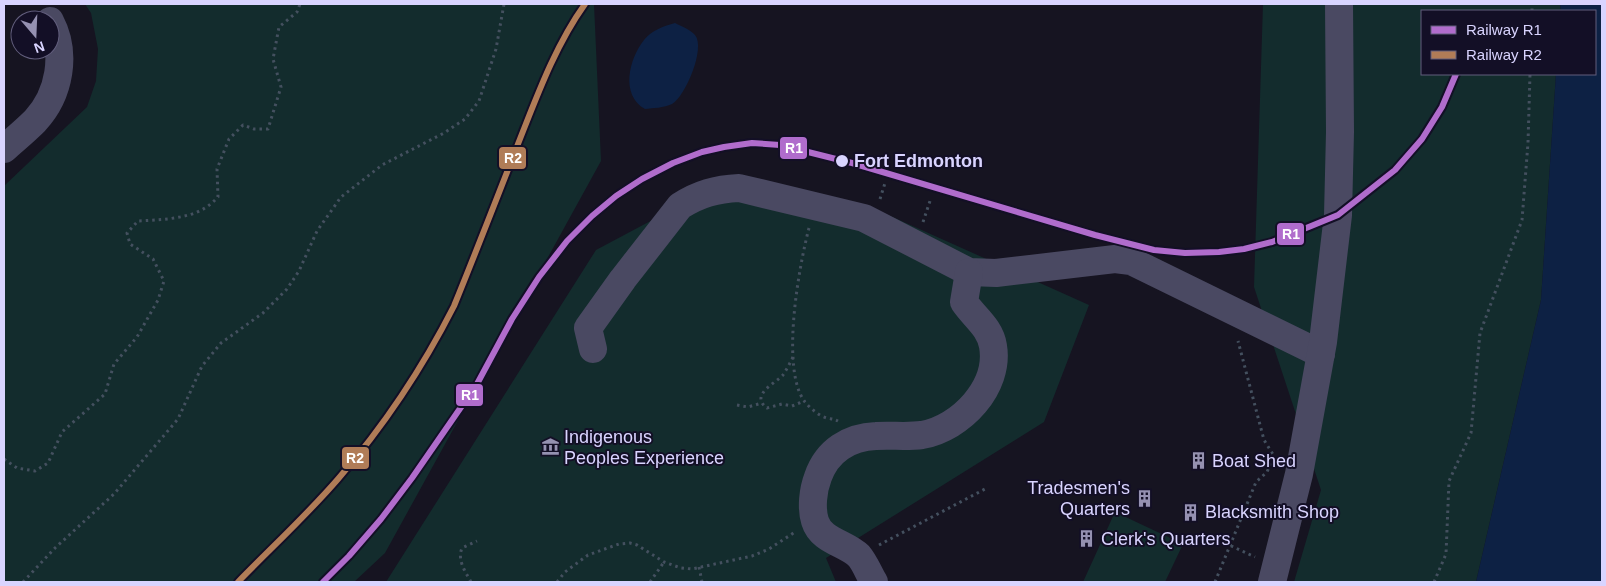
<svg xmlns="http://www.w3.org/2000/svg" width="1606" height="586" font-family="Helvetica,sans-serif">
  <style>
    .green { fill: #132c2d }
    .water { fill: #0d2144 }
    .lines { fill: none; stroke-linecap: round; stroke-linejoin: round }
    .path { stroke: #44505f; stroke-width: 3; stroke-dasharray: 2.5 4; stroke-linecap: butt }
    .minor { stroke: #4a4962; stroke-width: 28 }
    .rail-1-casing { stroke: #130f26; stroke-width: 10 }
    .rail-2-casing { stroke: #130f26; stroke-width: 10 }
    .rail-1 { stroke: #b06ccc; stroke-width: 6 }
    .rail-2 { stroke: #b07c57; stroke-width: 6 }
    .stop-dot { fill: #d9d4ff; stroke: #130f26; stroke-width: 2 }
    .labels { text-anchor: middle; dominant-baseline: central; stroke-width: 4; stroke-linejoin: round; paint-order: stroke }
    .stop-label { font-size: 18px; font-weight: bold; fill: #d9d4ff; stroke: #130f26; text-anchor: start }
    .poi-label { font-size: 18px; fill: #d9d4ff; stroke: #130f26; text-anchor: start }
    .line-badge { stroke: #130f26; stroke-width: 2 }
    .badge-label { font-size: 14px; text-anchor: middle; font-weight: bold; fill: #fff }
  </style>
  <rect width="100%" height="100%" fill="#161421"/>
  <g class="green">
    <path d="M85,4H594L601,161L385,553L354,582H4V186L87,107L96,81L98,49L91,13Z"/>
    <path d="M1263,4H1560L1561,11H1422V74H1556L1541,300L1476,582H1294L1321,490L1254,287Z"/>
    <path d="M716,199L868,206L1089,305L1044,422L826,558L836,582H386L596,250L658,217Z"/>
    <path d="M1115,512L1183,544L1165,582H1083Z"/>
  </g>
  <g class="water">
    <path d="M1560,4H1602V582H1476L1541,300L1556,74H1595V11H1561Z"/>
    <path d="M675,23C681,26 691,30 695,35C706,48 685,97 672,104C664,108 653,108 645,109C620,95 629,59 644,40C652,30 664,26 675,23Z"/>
  </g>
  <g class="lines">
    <g class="path">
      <path d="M1532,11V4"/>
      <path d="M880,199L885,183"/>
      <path d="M923,222L931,198"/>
      <path d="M809,228C799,266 780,370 805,402C810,408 819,416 827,418C831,419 834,419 838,421"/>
      <path d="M793,357C790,363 787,369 783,375C776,383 749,395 767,408L782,404L792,406L804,401"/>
      <path d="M737,405L748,407L762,403"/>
      <path d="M4,459L17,468L35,471L48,463L62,432L105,394L114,364L137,337L158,300L164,281L153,259L130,244L127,233L138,221C158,220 188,219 205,208C210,205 214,201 218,197L217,169L229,139L243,125L254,129H268L281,87L273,59L279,27L297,12L300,4"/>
      <path d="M1225,543L1255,557"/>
      <path d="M879,545L985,489"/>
      <path d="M699,567L702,582"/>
      <path d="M23,582L55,548L114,494L178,419L202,366L221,343L263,313L287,289L299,271L317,231L341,197L382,165L444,133L465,119L479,101L496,49L504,4"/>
      <path d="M471,582C465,571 457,560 462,548L477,541"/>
      <path d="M557,582L565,572L588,555L619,544L630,543L637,545L664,562L681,568L692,569L752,556L769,549L795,532"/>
      <path d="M650,582L664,562"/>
      <path d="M1215,582L1256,482L1267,472L1274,456L1264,440L1238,341"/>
      <path d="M1434,582L1446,554L1449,481L1471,433L1480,333L1522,220L1528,143L1530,74"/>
    </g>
    <g class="minor">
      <path d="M4,149C14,140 25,131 35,121C60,94 67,53 50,21"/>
      <path d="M593,349L588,328L623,279L680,206C699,194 716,189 739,188L864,218L969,272L996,273L1115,259L1131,261L1321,354"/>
      <path d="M874,582C869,574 865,563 859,556C846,543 821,541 815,521C811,508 813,490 818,477C827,451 849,437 876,436C891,435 907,437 922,435C961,428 1000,387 993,346C990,327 974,317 964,302L969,272"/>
      <path d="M1272,582L1299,474L1323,342L1338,215L1340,132L1339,4"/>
    </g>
    <defs>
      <path id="rail-1" d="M323,582L349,556L381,519L412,478L477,384L512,319L539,277L567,241L592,216L616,196L642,179L673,163L702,152L724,147L752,143L780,145L852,163L1095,235L1154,250L1185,253L1219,252L1244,249L1272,242L1338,215L1395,170L1422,139L1442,107L1456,74"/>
      <path id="rail-2" d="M238,582C271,548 307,515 338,479C384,426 422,369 454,306C476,252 497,198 518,144C537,96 555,46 585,4"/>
    </defs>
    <use href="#rail-1" class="rail-1-casing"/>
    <use href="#rail-2" class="rail-2-casing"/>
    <use href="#rail-1" class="rail-1"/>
    <use href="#rail-2" class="rail-2"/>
  </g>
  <defs>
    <symbol id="museum-bare" viewBox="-9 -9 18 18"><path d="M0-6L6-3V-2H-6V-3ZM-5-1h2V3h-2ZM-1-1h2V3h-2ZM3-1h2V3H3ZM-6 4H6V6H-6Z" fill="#9591b1" stroke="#130f26" stroke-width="2.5" paint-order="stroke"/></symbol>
    <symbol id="building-bare" viewBox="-9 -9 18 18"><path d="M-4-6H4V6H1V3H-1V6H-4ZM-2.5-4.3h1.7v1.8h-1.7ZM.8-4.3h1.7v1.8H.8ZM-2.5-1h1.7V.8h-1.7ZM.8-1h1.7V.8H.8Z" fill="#9591b1" stroke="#130f26" stroke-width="2.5" paint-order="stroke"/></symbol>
  </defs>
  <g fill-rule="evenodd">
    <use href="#museum-bare" x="538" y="434" width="25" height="25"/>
    <use href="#building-bare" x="1186" y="448" width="25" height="25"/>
    <use href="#building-bare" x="1132" y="486" width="25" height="25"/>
    <use href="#building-bare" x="1178" y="500" width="25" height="25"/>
    <use href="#building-bare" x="1074" y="526" width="25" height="25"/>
  </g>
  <circle class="stop-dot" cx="842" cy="161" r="7"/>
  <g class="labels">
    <g class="stop-label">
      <text x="854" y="161">Fort Edmonton</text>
    </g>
    <g class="poi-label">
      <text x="564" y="437">Indigenous<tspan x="564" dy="21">Peoples Experience</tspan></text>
      <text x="1212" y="461">Boat Shed</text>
      <text x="1130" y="488" text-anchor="end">Tradesmen's<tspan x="1130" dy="21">Quarters</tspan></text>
      <text x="1205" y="512">Blacksmith Shop</text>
      <text x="1101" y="539">Clerk's Quarters</text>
    </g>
  </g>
  <g class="line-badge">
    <rect x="779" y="136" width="29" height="24" rx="5" fill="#b06ccc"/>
    <rect x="498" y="146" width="29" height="24" rx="5" fill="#b07c57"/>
    <rect x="1276" y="222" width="29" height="24" rx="5" fill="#b06ccc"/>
    <rect x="455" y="383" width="29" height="24" rx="5" fill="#b06ccc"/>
    <rect x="341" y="446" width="29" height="24" rx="5" fill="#b07c57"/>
  </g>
  <g class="badge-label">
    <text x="794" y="153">R1</text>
    <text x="513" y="163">R2</text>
    <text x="1291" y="239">R1</text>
    <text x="470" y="400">R1</text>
    <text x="355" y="463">R2</text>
  </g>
  <rect width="1606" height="586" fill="none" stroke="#d9d4ff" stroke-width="10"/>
  <rect x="1421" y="10" width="175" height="65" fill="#130f26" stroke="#625e7d"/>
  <rect x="1431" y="26" width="25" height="8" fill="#b06ccc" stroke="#625e7d"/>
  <text x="1466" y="35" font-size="15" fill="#d9d4ff">Railway R1</text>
  <rect x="1431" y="51" width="25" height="8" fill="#b07c57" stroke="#625e7d"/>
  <text x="1466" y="60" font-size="15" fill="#d9d4ff">Railway R2</text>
  <g transform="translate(35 35) rotate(161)"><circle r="24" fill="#130f26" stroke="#625e7d"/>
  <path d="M0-4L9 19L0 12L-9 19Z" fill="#9591b1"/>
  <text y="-8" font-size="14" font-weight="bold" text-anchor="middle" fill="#d9d4ff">N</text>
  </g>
</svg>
